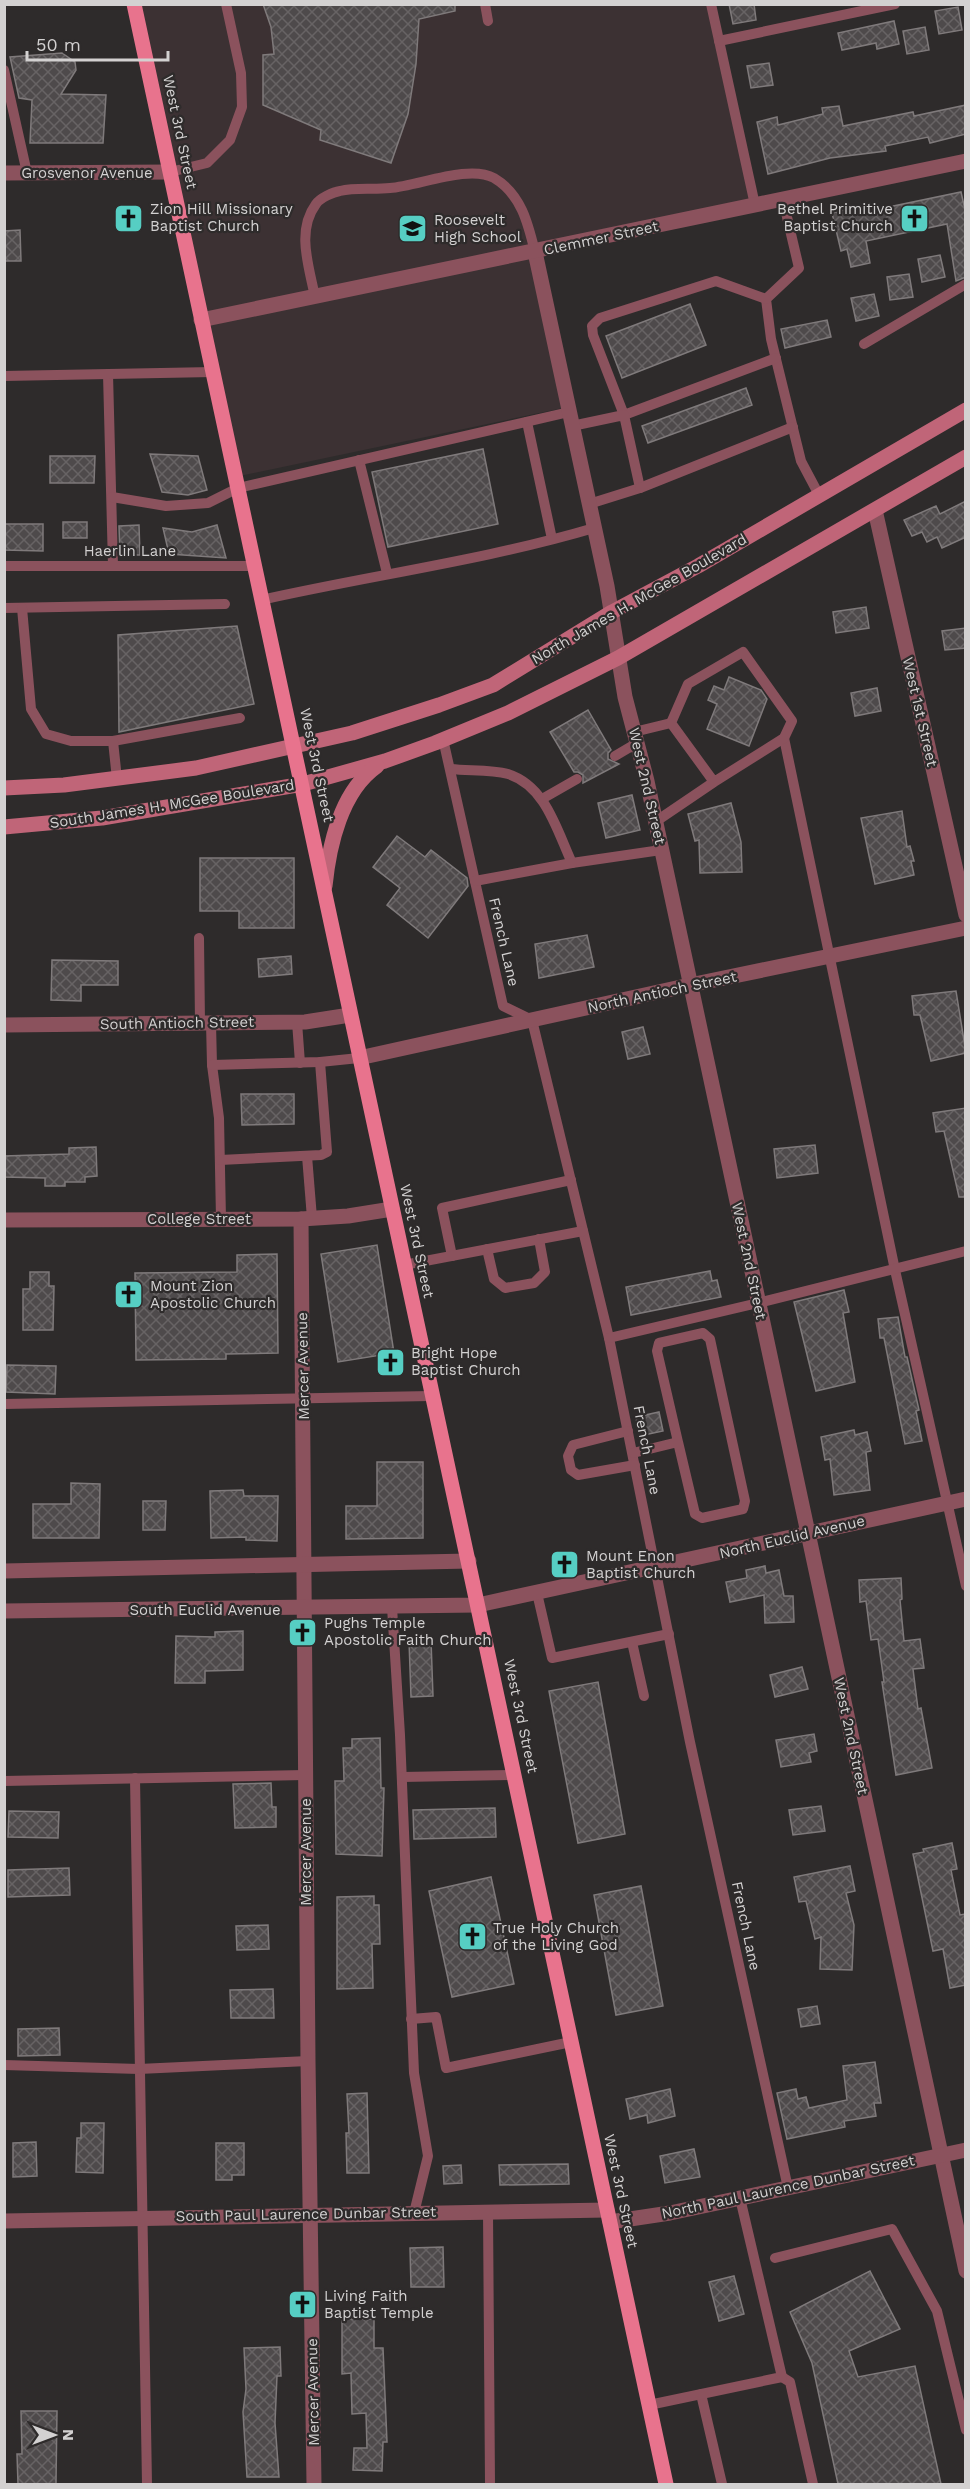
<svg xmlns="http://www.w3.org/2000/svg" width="970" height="2489" font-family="'Work Sans',sans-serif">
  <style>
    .built { fill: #3c3133 }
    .building { fill: url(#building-cross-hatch); stroke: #7f7a7b; stroke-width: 1.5 }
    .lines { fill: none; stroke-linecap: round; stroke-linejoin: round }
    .lane { stroke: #8b525d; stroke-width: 10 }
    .street { stroke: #8b525d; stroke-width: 15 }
    .secondary { stroke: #c06578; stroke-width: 15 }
    .primary { stroke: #e8738d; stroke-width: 15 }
    .labels { text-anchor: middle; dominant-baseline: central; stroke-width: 4.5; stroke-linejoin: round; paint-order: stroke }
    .street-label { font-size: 15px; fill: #d3d1d1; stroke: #2e2b2b }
    .poi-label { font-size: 15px; fill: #d3d1d1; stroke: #2e2b2b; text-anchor: start }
  </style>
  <defs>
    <pattern id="building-cross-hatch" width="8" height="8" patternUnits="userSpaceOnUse" patternTransform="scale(1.5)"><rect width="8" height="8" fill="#4e4a4b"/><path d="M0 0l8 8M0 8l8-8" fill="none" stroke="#676364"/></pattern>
  </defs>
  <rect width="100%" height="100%" fill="#2e2b2b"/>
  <path class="built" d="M134,5H711L755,205L535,252L568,407L235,477Z"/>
  <g class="building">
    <path d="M263,4H455V11L419,19L416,64L408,114L391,163L320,140L321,130L263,105V55L274,54L271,27Z"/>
    <path d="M729,4H754L756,20L733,24Z"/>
    <path d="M958,7L962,30L939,34L935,11Z"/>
    <path d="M894,21L899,44L877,49L876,43L842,50L838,33Z"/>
    <path d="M925,27L929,50L907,54L903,31Z"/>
    <path d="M62,53L75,62L76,70L61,94L106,95L103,143H30L32,100L19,98L10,57Z"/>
    <path d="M769,63L773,85L751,88L747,66Z"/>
    <path d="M966,105V134L930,143L928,137L885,146L886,151L830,158L768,174L757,122L777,117L778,125L823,114L822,108L839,106L843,126L913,112L914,116Z"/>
    <path d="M961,192L966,214V277L956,281L947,224L866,241L870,263L851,267L847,249L841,251L832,213L849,209L850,215Z"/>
    <path d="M20,230L21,261H4V231Z"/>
    <path d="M940,255L945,277L922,282L918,259Z"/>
    <path d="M909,274L913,297L890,300L887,277Z"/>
    <path d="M874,294L879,316L856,321L851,298Z"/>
    <path d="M690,304L706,345L622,378L606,336Z"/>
    <path d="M827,320L831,337L785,348L781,329Z"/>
    <path d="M746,388L752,405L648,443L642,426Z"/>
    <path d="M483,449L498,524L388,547L372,472Z"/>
    <path d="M150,454L198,456L207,490L188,495L162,492Z"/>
    <path d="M50,456H95L94,483H50Z"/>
    <path d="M966,501V537L942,548L937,537L927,542L922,532L912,536L904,520L936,506L940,514Z"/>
    <rect x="63" y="522" width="24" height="16"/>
    <path d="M4,524H43V551L4,550Z"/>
    <path d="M139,525L140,555H120L119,526Z"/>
    <path d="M217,525L226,558L169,554L163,528L192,532Z"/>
    <path d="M866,607L869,628L836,633L833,612Z"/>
    <path d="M237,626L254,704L119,732L118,635Z"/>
    <path d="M966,628V648L945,650L942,631Z"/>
    <path d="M729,677L761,690L767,699L749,746L707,729L717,704L708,700L714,686L724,690Z"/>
    <path d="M877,688L881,711L855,716L851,693Z"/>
    <path d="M588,710L611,750L608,753V759L619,764L583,783V775L578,772H574L550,732Z"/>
    <path d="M632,795L640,830L606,838L598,803Z"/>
    <path d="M731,803L741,842L742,872L700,873L699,840L695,841L688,814Z"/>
    <path d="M902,811L907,847L910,846L914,861H911L914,875L875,884L861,818Z"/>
    <path d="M397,836L425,857L431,850L467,878L468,886L428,938L387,905L400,888L373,867Z"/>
    <path d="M200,858H294V928H239V911H200Z"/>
    <path d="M587,935L594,967L539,978L535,944Z"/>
    <path d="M291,956L292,974L259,977L258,959Z"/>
    <path d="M52,960L118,961V985H81V1001L51,1000Z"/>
    <path d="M956,991L966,1053L931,1061L920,1015H914L912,996Z"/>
    <path d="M643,1027L650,1054L628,1059L622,1032Z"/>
    <path d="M241,1094H294V1124L242,1125Z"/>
    <path d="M966,1108V1197H959L944,1131L936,1132L933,1113Z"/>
    <path d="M815,1145L818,1173L777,1178L774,1149Z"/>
    <path d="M96,1147L97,1176L85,1177V1182H65V1186H45V1178L4,1177V1156L69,1154V1148Z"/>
    <path d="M377,1245L394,1353L338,1362L321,1254Z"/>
    <path d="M277,1254L278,1353L226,1354V1359L136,1360L135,1273L237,1272V1255Z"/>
    <path d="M710,1271L712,1281L717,1280L721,1297L631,1315L626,1287Z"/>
    <path d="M30,1272H49V1286H54L53,1330H23V1289H30Z"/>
    <path d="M844,1290L849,1312L843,1313L855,1382L816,1391L794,1302Z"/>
    <path d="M898,1317L905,1357H907L919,1410L916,1411L922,1441L905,1444L884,1338H880L878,1319Z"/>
    <path d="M7,1365L56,1366L55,1394L6,1392Z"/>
    <path d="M659,1412L663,1431L639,1436L636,1417Z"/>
    <path d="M854,1430L855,1435L867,1432L871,1451L866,1452L870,1490L834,1495L830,1459L825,1460L821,1437Z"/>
    <path d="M377,1462H423V1538L346,1539V1506H377Z"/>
    <path d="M71,1483L100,1484L99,1538H33V1504H71Z"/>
    <path d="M243,1490L244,1496H278L277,1541L246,1540V1537L211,1538L210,1491Z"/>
    <path d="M143,1501H166L165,1530H143Z"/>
    <path d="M765,1566L766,1573L779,1570L784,1596H793L794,1622L765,1623L764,1595L730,1602L726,1582L747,1578L746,1570Z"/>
    <path d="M901,1578L902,1599L900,1600L904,1641L920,1639L924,1668L913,1669L918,1709L921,1708L932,1768L896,1775L882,1682H884L878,1639L871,1640L866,1601L860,1602L859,1580Z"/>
    <path d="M243,1631V1670L205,1671V1683H175L176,1636L215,1637V1632Z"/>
    <path d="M431,1640L433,1696L411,1697L409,1641Z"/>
    <path d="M802,1667L808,1689L775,1697L770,1675Z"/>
    <path d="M598,1682L625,1834L578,1843L549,1691Z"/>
    <path d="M814,1734L817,1751L809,1753L811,1762L781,1767L776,1740Z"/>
    <path d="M380,1738L381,1788H384L382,1856L336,1854L335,1781H344L343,1748H352V1739Z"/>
    <path d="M271,1783L272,1807H276V1827L235,1828L233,1784Z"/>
    <path d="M821,1806L825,1831L793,1835L789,1810Z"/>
    <path d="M495,1808L496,1837L414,1839L413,1810Z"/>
    <path d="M9,1811L59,1812L58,1838L8,1837Z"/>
    <path d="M952,1843L957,1869L951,1870L960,1915L966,1914V1985L950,1988L943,1949L933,1951L913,1854L924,1852L923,1849Z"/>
    <path d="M850,1866L855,1891L846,1893L854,1925L852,1970L820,1969L821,1937L815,1939L806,1901L799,1902L794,1877Z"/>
    <path d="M69,1868L70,1895L8,1897V1870Z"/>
    <path d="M491,1877L514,1984L452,1997L429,1891Z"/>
    <path d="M641,1886L663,2006L616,2015L594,1895Z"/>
    <path d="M374,1896V1905H379L380,1944H372L373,1988L337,1989V1897Z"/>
    <path d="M268,1925L269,1949L237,1950L236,1926Z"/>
    <path d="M273,1989L274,2018H231L230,1990Z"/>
    <path d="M817,2006L820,2024L801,2027L798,2009Z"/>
    <path d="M59,2028L60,2055L18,2056V2029Z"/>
    <path d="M875,2062L881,2103H874L876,2116L844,2121L845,2127L787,2139L777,2093L796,2089L798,2099L806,2097L809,2108L847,2100L843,2066Z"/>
    <path d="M670,2089L675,2116L648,2123L647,2115L630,2119L626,2099Z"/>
    <path d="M367,2093L369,2173H347L346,2133H349L347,2094Z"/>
    <path d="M81,2123H104L103,2173L76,2172L77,2138H81Z"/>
    <path d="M36,2142L37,2176L13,2177V2143Z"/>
    <path d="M216,2143H244V2175H232V2180H216Z"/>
    <path d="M694,2149L700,2177L665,2183L660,2156Z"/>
    <path d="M568,2164L569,2184L500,2185L499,2165Z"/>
    <path d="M461,2165L462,2183L444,2184L443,2166Z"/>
    <path d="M443,2247L444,2287H411L410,2248Z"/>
    <path d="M870,2271L900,2329L849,2351L858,2377L915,2366L941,2484H838L812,2363L790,2312Z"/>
    <path d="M734,2276L744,2314L719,2321L709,2282Z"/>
    <path d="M342,2319H374V2348H383L387,2442H383L382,2471L353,2470L354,2448H367L366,2413L352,2414L351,2373L342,2374Z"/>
    <path d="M280,2347L281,2376H277L275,2423L279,2477H247L243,2412L246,2389L244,2348Z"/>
    <path d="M21,2411H57L56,2484H18L17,2454H22Z"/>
  </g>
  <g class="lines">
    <g class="lane">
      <path d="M485,4L488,21"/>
      <path d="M711,4L755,205"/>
      <path d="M719,41L895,4"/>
      <path d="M4,70L27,173"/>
      <path d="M170,172L207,163L230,140L242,107L241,73L226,4"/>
      <path d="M783,200L799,268L766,299L771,339L801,461L819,495"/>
      <path d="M315,297C309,266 296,231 316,204C320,198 333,192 340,191C356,187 373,190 390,188C418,186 469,164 494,178C521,194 528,223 535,252"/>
      <path d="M766,299L716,281L600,318L592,326L593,335L624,415L776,358"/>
      <path d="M864,344L966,284"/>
      <path d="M108,374L113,566"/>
      <path d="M4,376L213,372"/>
      <path d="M527,422L552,539"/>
      <path d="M572,426L624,415L640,488L589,504"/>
      <path d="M359,460L387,573"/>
      <path d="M640,488L793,427"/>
      <path d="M112,497L166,506L208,503L238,488L569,412"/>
      <path d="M4,566H254"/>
      <path d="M261,600C372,575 486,560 594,528"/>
      <path d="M4,608L225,604"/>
      <path d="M22,608L31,709L46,734L71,741H113L240,718"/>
      <path d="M634,732L671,723"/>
      <path d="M784,738L895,1270L966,1586"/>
      <path d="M443,739L503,1006L532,1020L609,1338L690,1742L788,2188"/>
      <path d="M113,741L117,779"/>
      <path d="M615,756L637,743"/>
      <path d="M451,769C469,771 491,769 508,774C546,786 557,831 572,863L661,850"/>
      <path d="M542,799L577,779"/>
      <path d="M655,822L714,782L671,723L688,684L743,652L792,721L784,738L714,782"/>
      <path d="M475,881L572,863"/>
      <path d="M199,938L200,1023"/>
      <path d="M297,1022L300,1063"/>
      <path d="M211,1023L212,1065L219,1118L221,1219"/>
      <path d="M212,1065L320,1062L359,1058"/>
      <path d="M307,1156L312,1218"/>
      <path d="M220,1160L321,1155L327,1152L320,1062"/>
      <path d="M487,1249L494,1279L505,1288L534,1283L545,1272L539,1239"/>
      <path d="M452,1256L442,1208L571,1180"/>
      <path d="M404,1265L583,1231"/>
      <path d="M609,1338L758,1303L966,1251"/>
      <path d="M4,1404L431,1396"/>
      <path d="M628,1431L573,1445L568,1456L571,1470L578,1475L635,1465"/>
      <path d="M633,1453L678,1442L657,1351L659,1343L703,1333L710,1339L745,1501L743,1509L702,1518L695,1514L678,1442"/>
      <path d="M537,1593L552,1658L669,1634"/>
      <path d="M392,1607L400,1735L414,2073L428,2156L414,2213"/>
      <path d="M632,1642L644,1696"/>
      <path d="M402,1777L515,1775"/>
      <path d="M135,1778L147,2484"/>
      <path d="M4,1781L305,1775"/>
      <path d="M411,2019L436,2017L446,2068L571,2042"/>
      <path d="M4,2065L139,2069L308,2061"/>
      <path d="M488,2212L490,2484"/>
      <path d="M775,2258L892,2229L937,2311L966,2430"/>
      <path d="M782,2377L790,2382L813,2484"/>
      <path d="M701,2394L722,2484"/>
      <path d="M649,2405L782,2377L740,2198"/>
    </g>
    <g class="street">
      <path d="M4,173L170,172"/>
      <path d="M535,252L607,586L625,697L647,781L966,2271"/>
      <path d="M201,320L966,161"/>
      <path d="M875,510L966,915"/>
      <path d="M4,1025L305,1022L350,1015"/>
      <path d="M359,1058L690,985L966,928"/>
      <path d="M301,1219L308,2061L314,2484"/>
      <path d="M4,1220L301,1219L348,1216L392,1209"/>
      <path d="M4,1571L469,1561"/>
      <path d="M4,1611L478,1605L966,1499"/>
      <path d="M4,2221L607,2210"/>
      <path d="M610,2222L670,2213L966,2150"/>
    </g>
    <g class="secondary">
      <path d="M4,788L64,785L196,768L352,733L439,705L493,685L612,612L698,566L966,410"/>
      <path d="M4,827L102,818L303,784L385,761L435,743L508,713L618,658L966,457"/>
      <path d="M325,886C329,846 341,791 377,766"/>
    </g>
    <path class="primary" d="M134,4L666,2484"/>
  </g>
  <defs>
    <symbol id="church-square" viewBox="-11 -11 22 22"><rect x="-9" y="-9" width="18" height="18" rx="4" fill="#56cec3" stroke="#2e2b2b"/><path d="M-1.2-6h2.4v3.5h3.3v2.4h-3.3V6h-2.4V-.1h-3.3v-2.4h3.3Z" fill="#111"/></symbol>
    <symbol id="school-square" viewBox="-11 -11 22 22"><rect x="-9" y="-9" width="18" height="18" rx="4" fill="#56cec3" stroke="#2e2b2b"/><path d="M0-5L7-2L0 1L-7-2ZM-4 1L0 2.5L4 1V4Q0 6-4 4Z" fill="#111"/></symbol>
  </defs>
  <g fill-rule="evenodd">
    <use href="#church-square" x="112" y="202" width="33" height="33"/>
    <use href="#church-square" x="898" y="202" width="33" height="33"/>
    <use href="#school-square" x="396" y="212" width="33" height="33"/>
    <use href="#church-square" x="112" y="1278" width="33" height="33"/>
    <use href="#church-square" x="374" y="1346" width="33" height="33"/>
    <use href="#church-square" x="548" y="1548" width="33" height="33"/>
    <use href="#church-square" x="286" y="1616" width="33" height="33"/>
    <use href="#church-square" x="456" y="1920" width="33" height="33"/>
    <use href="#church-square" x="286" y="2288" width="33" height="33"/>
  </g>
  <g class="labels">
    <g class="street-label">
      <text transform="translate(180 132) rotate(78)">West 3rd Street</text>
      <text x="87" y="173">Grosvenor Avenue</text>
      <text transform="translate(601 238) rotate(-12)">Clemmer Street</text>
      <text x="130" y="551">Haerlin Lane</text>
      <text transform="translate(639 599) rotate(-30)">North James H. McGee Boulevard</text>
      <text transform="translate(920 712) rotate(77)">West 1st Street</text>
      <text transform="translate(317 765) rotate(78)">West 3rd Street</text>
      <text transform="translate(647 786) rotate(77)">West 2nd Street</text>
      <text transform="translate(172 804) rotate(-9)">South James H. McGee Boulevard</text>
      <text transform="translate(504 942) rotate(77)">French Lane</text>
      <text transform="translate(662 992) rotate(-12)">North Antioch Street</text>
      <text transform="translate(177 1023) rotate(-1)">South Antioch Street</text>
      <text x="199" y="1219">College Street</text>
      <text transform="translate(417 1241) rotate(78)">West 3rd Street</text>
      <text transform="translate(749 1261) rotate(78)">West 2nd Street</text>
      <text transform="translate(303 1366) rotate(-91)">Mercer Avenue</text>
      <text transform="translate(647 1450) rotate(79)">French Lane</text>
      <text transform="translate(792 1537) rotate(-13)">North Euclid Avenue</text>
      <text x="205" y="1610">South Euclid Avenue</text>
      <text transform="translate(521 1716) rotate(78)">West 3rd Street</text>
      <text transform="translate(851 1736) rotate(78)">West 2nd Street</text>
      <text transform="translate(306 1852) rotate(-90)">Mercer Avenue</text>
      <text transform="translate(746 1926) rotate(78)">French Lane</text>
      <text transform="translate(788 2187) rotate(-12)">North Paul Laurence Dunbar Street</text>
      <text transform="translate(621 2191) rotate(78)">West 3rd Street</text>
      <text transform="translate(306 2214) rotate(-1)">South Paul Laurence Dunbar Street</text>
      <text transform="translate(313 2392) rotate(-91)">Mercer Avenue</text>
    </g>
    <g class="poi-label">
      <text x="150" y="209">Zion Hill Missionary<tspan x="150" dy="17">Baptist Church</tspan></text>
      <text x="893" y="209" text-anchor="end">Bethel Primitive<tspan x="893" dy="17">Baptist Church</tspan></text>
      <text x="434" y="220">Roosevelt<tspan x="434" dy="17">High School</tspan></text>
      <text x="150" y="1286">Mount Zion<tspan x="150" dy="17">Apostolic Church</tspan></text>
      <text x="411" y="1353">Bright Hope<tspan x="411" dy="17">Baptist Church</tspan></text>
      <text x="586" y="1556">Mount Enon<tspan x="586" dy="17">Baptist Church</tspan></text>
      <text x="324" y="1623">Pughs Temple<tspan x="324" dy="17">Apostolic Faith Church</tspan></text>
      <text x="493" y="1928">True Holy Church<tspan x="493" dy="17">of the Living God</tspan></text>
      <text x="324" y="2296">Living Faith<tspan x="324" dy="17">Baptist Temple</tspan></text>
    </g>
  </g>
  <rect width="970" height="2489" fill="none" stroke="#d3d1d1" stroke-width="12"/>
  <g transform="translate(54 2435) rotate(90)" stroke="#2e2b2b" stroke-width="4.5" paint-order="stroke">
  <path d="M0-4.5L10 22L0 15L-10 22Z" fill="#d3d1d1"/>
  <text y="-9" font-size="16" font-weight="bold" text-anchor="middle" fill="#d3d1d1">N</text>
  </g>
  <path d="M27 51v9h141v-9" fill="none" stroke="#d3d1d1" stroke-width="3"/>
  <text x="36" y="51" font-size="18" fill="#d3d1d1" stroke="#2e2b2b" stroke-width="4.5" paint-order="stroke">50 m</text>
</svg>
